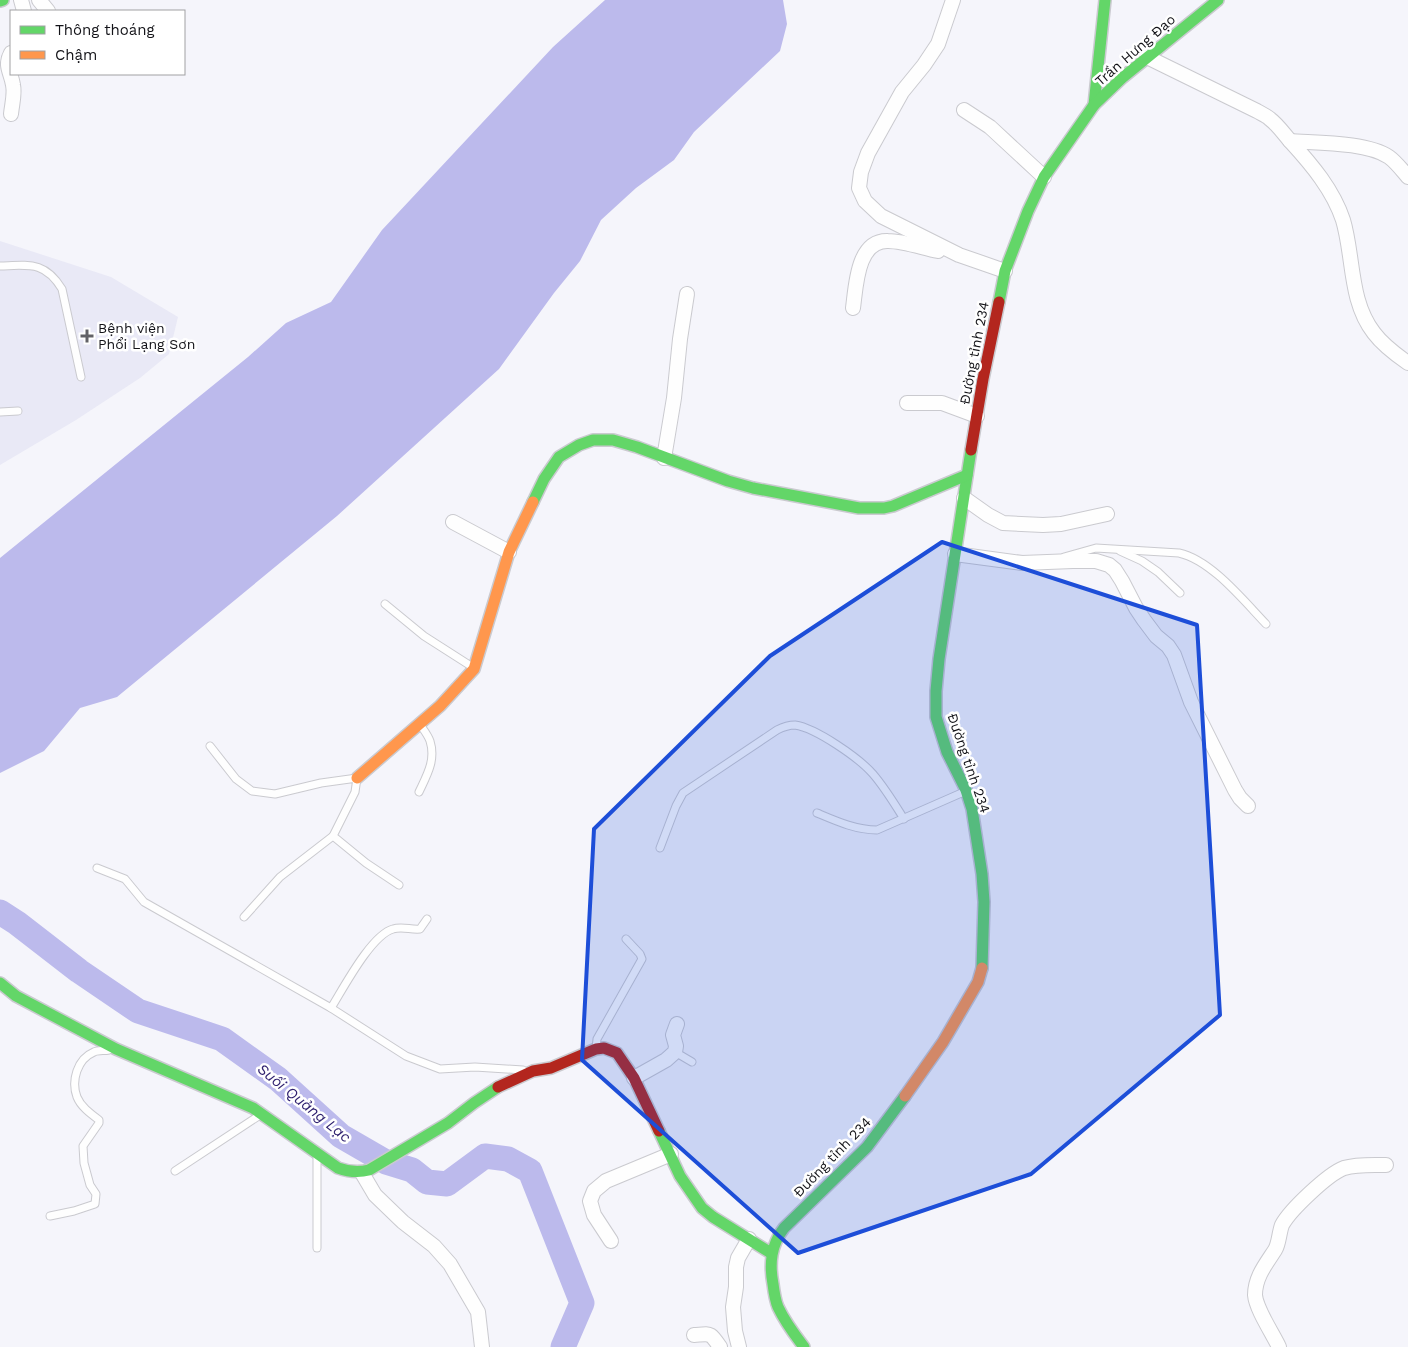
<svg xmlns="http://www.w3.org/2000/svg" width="1408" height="1347" font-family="'Work Sans',sans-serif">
<rect width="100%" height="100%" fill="#f5f5fb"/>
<!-- built -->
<polygon fill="#e9e9f6" points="0,241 111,277 178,317 169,354 140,378 76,420 0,465"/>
<!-- water -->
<polygon fill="#bcbaec" points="605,0 783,0 787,24 780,51 694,132 674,160 636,188 601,220 580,261 554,293 499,369 337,516 117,697 80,708 44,751 0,773 0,558 248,357 286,323 331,302 382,230 553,47"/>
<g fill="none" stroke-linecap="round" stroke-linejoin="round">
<!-- river -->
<polyline stroke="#bcbaec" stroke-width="25" points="0,912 17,923 79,971 138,1011 222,1039 278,1079 341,1136 386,1162 412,1170 427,1182 447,1184 485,1156 508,1159 530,1171 582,1303 563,1347"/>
<defs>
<g id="lane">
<path d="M0 266C29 265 45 261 62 289L81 377"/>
<polyline points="0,412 18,411"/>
<polyline points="1120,551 1142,561 1158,572 1180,593"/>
<path d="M1064 557 1096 548 1179 553C1211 560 1243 600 1266 624"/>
<polyline points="385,604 424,636 474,668"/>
<polyline points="210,746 236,779 252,791 275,794 321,783 357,778 355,792 333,836 366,863 399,885"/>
<path d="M419 792C427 775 436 760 430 741 428 735 423 729 419 723"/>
<path d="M817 813C836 821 856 830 877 830L966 791"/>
<path d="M660 848 676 806 683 793 777 730C783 727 788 725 795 725 816 728 859 758 873 774 885 788 894 803 904 819"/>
<polyline points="97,868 125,879 144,902 331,1008 406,1056 440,1069 475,1067 523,1070"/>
<polyline points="244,917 280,877 333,836"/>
<path d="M331 1008C343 989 371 935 393 929 402 926 411 930 420 929L427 919"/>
<polyline points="596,1049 597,1039 642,959 640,954 626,939"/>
<polyline points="675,1052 692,1062"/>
<polyline points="317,1156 317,1248"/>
<polyline points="175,1171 260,1115"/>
<path d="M50 1216 74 1211 95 1204 96 1194 90 1185 84 1163 83 1146 99 1123V1120C91 1114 81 1107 77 1097 71 1081 77 1059 94 1052 98 1050 104 1051 109 1050"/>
</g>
<g id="street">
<polyline points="21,0 24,11"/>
<polyline points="39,0 48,11"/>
<polyline points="953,0 938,44 924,65 902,92 868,153 861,172 859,188 865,201 881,216 959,255 1005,271"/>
<path d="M1147 57 1257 111C1262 114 1267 116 1270 119 1278 125 1284 134 1291 142 1312 165 1333 190 1343 220 1354 257 1349 301 1374 333 1383 345 1395 354 1408 363"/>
<polyline points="964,110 990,127 1044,177"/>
<path d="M11 114C12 104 15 94 13 85 11 72 4 66 11 53"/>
<path d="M1290 141C1317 143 1367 142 1389 157 1396 162 1402 170 1408 177"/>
<path d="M853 308C856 286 857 240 888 241 903 241 923 248 938 251"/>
<polyline points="907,403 942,403 977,416"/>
<polyline points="664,458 674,398 680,339 687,294"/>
<polyline points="964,498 988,515 1003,523 1043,525 1061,524 1107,514"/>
<polyline points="453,522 509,552"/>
<polyline points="955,554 1022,563 1073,561 1096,561 1109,565 1115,570 1122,581 1136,608 1144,620 1156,636 1168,646 1174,655 1191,702 1235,790 1240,798 1248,806"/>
<polyline points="634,1078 666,1060 675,1052 676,1046 673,1035 677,1024"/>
<polyline points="362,1173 375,1195 403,1222 434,1246 450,1264 478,1312 482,1347"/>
<polyline points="611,1241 594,1215 590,1201 594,1191 606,1181 671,1154"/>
<path d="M694 1335C711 1334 710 1332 720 1347"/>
<polyline points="739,1347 735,1331 733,1307 736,1287 736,1267 738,1258 749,1239"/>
<path d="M1279 1347C1273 1334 1256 1309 1255 1295 1255 1277 1266 1264 1275 1250 1279 1244 1279 1233 1282 1225 1290 1210 1328 1174 1344 1168 1357 1164 1372 1165 1386 1165"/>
</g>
<g id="fast">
<polyline points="0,1 3,0"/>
<polyline points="1094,105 1105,0"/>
<polyline points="999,302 1005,271 1028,211 1044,177 1094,105 1122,78 1218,0"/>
<polyline points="971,450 939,659 936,691 936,717 947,752 966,790 972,809 982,874 984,902 982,968"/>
<polyline points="533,502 544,479 559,457 579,445 593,440 613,440 637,447 728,481 753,488 859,508 884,508 893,506 967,475"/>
<path d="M0 983 16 996 116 1049 253 1108 338 1168C349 1172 358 1173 369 1170L448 1123 474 1103 498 1087"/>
<polyline points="659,1131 680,1176 702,1208 713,1217 771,1253"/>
<path d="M804 1347C794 1334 785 1322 778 1307 775 1300 774 1292 773 1284 769 1263 771 1245 784 1228L867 1147 905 1096"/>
</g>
<g id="slow">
<polyline points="357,778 440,706 474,669 509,552 533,502"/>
<polyline points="905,1096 943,1042 978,982 982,968"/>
</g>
<g id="jam">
<polyline points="971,450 983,379 999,302"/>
<polyline points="498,1087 533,1071 551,1068 596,1049 604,1048 617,1053 634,1078 659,1131"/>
</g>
</defs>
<!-- lane casing -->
<use href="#lane" stroke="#cacacf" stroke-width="9"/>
<!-- street casing -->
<use href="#street" stroke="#cacacf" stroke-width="16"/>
<!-- fast casing -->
<use href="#fast" stroke="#cacacf" stroke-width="14"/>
<!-- slow casing -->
<use href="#slow" stroke="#cacacf" stroke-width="14"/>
<!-- jam casing -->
<use href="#jam" stroke="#cacacf" stroke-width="14"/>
<!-- lane -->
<use href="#lane" stroke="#fefefe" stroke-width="7"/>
<!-- street -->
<use href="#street" stroke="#fefefe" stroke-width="14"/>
<!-- fast -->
<use href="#fast" stroke="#63d668" stroke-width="11"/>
<!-- slow -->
<use href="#slow" stroke="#ff974d" stroke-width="11"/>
<!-- jam -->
<use href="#jam" stroke="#b3261e" stroke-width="11"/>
</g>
<!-- marked area -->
<path fill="#1d4ed8" fill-opacity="0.2" stroke="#1d4ed8" stroke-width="4" stroke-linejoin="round" d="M942 542 1197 625 1220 1015 1031 1174 798 1253 582 1060 594 829 770 656Z"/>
<!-- markers -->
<path fill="#626267" stroke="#fff" stroke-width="2" d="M84.5 328.5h5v5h5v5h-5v5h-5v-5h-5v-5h5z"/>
<g text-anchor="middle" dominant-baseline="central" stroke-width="5" stroke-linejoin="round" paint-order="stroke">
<!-- street labels -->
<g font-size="14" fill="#131318" stroke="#fff">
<text transform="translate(1135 50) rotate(-41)">Trần Hưng Đạo</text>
<text transform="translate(974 353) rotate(-79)">Đường tỉnh 234</text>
<text transform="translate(969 763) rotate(71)">Đường tỉnh 234</text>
<text transform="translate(832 1157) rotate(-46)">Đường tỉnh 234</text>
</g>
<!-- poi labels -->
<g font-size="14" fill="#131318" stroke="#fff" text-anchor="start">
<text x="98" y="328">Bệnh viện<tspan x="98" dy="16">Phổi Lạng Sơn</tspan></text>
</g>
<!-- water labels -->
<g font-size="15" font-style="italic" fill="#2f216f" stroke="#fff">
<text transform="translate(304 1103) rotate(39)">Suối Quảng Lạc</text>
</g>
</g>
<!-- legend -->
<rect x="10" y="10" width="175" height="65" fill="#ffffff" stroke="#a1a1a3"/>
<rect x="20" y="26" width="25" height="8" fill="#63d668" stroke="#a1a1a3"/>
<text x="55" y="35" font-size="15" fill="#131318">Thông thoáng</text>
<rect x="20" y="51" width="25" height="8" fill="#ff974d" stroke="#a1a1a3"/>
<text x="55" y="60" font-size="15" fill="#131318">Chậm</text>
</svg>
